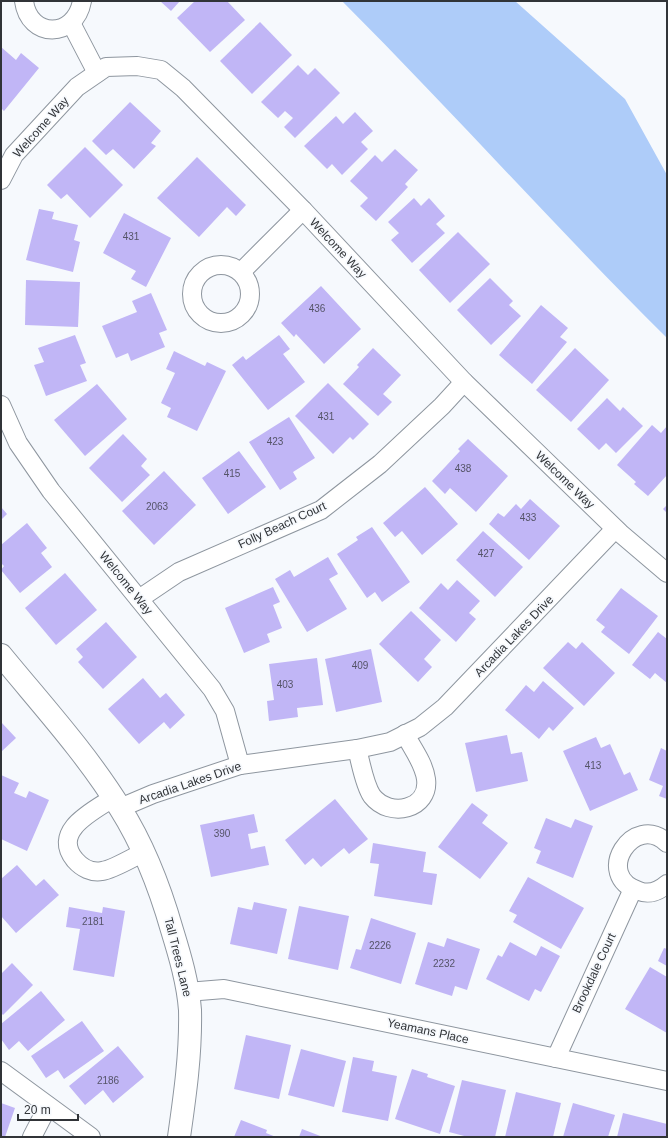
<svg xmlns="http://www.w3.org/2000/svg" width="668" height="1138" font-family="Arial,sans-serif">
<rect width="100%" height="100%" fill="#f6f9fd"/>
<!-- water -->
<path fill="#aeccf9" d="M342 1H515L625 99 667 175V338C556 228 452 111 342 1Z"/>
<!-- building -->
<g fill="#c1b6f6">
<polygon points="160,1 180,1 171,11"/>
<polygon points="195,1 227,1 245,20 210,52 177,18"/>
<polygon points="260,22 292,55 252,94 220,61"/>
<polygon points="1,47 16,60 21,53 39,68 4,111 1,108"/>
<polygon points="298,65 308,75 315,68 340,93 295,138 284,127 293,118 285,111 278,118 261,102"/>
<polygon points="130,102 161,131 151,143 156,146 134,169 113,149 106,155 92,141"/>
<polygon points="355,112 373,131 361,142 368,149 342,175 332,164 327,169 304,146 336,116 343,124"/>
<polygon points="85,147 123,185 90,218 67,194 61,199 47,185"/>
<polygon points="395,149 418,170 405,184 408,187 376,221 360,206 368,198 350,181 375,155 382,162"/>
<polygon points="197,157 246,205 236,216 227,207 199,237 157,198"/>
<polygon points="414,198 421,206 429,198 445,216 436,224 445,233 412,263 391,240 399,233 388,222"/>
<polygon points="39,209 54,212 52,219 78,225 74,240 80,242 73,272 26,260"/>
<polygon points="124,213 171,238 146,287 131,279 136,271 103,253"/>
<polygon points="458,232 490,264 450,303 419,270"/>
<polygon points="490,278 513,301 509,305 521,316 491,345 457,310"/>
<polygon points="26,280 80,282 78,327 25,325"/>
<polygon points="321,286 361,329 324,364 296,334 294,337 281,323"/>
<polygon points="151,293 167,330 159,333 165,347 131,361 128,353 116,358 102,326 137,312 132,301"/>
<polygon points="541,305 568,328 560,337 567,342 532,384 499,355"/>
<polygon points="75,335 86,363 80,365 87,381 46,396 34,365 44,362 38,348"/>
<polygon points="279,335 290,349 283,354 305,382 268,410 232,365 243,356 246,360"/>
<polygon points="373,348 401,375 383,394 392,402 378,416 343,384 359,367 357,365"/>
<polygon points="575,348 609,380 571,422 536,390"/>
<polygon points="174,351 205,366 207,362 226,371 197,431 167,417 171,408 161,403 175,373 166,369"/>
<polygon points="328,383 369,424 353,440 350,437 333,454 295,416"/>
<polygon points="97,384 127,419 85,456 54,420"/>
<polygon points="607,398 620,411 623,407 643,426 616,453 606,443 599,450 577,429"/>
<polygon points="289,417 315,458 293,472 297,479 280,490 249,442"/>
<polygon points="652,425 661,433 667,426 667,475 648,496 634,484 636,482 617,465"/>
<polygon points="123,434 147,459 141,466 150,475 122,502 89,468"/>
<polygon points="468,439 508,476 476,512 450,488 445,494 432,481 460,451 458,449"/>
<polygon points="239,451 266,487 228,514 202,478"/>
<polygon points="164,471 196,505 154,545 122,511"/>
<polygon points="425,487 458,524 422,555 402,531 395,537 383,523"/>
<polygon points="530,499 560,526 529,560 489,524 498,513 504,517 516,504 521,509"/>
<polygon points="667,505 667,513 663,509"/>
<polygon points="1,507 7,514 1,520"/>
<polygon points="27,523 47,548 41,553 52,567 20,593 1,570 4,566 1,563 1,545"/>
<polygon points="372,527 410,582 382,602 375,592 367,598 337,554 358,540 356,537"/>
<polygon points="483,531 523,567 495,597 456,560"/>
<polygon points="328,557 338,574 329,579 347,609 307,632 275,579 290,570 294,577"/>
<polygon points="65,573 97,610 56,645 25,608"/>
<polygon points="457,580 480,601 469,613 476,619 456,642 419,608 441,583 448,590"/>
<polygon points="273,587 280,602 273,605 282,628 267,634 270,642 244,653 225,608"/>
<polygon points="621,588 658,616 629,654 601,632 605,627 596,620"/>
<polygon points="411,611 441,640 424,659 432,667 418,682 379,644"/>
<polygon points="106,622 137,657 103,689 78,662 83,657 76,649"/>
<polygon points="658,632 667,639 667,683 655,673 650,679 632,665"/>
<polygon points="568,642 576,649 582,642 615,673 584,706 543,668"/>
<polygon points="371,649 382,702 336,712 325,659"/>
<polygon points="317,658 323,705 297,708 298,717 269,721 267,701 274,700 269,664"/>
<polygon points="143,678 160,698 166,693 185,715 170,729 164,722 139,744 108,709"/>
<polygon points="543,681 574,708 553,731 549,727 539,739 505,710 526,685 534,692"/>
<polygon points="1,722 16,738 1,752"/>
<polygon points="507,735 511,754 522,752 528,781 476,792 465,743"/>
<polygon points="596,737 601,748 610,744 624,775 630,772 638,790 590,811 563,751"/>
<polygon points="661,748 667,751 667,799 659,796 663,786 649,780"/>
<polygon points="1,775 19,783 14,793 26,798 29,791 49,800 27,851 1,839"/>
<polygon points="335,799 368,839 349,854 344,848 321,867 313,858 305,865 285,840"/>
<polygon points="472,803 488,815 482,823 508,843 480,879 438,847"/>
<polygon points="254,814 258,832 248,834 251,849 265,846 269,865 211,877 200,825"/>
<polygon points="546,818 571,828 575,819 593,826 573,878 536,863 541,851 534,848"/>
<polygon points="373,843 426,852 423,872 437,874 432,905 374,896 379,864 370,863"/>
<polygon points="17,865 36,886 44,879 59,895 16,933 1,916 1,879"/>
<polygon points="528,877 584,908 561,949 513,922 517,915 509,911"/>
<polygon points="254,902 287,909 277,954 230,944 238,907 252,910"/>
<polygon points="299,906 349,916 338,970 288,959"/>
<polygon points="69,907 102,913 103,907 125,911 114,977 73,970 80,929 66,927"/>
<polygon points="371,918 416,933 401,984 350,968 356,949 361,950"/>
<polygon points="447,938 480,949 467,990 455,986 452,996 415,984 428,942 444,947"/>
<polygon points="510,942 536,956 541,946 560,956 541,992 535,989 529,1001 486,979 498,955 502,957"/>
<polygon points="664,948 667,949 667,966 658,961"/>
<polygon points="12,963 33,985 3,1015 1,1013 1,974"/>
<polygon points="650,967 667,977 667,1033 625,1009"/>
<polygon points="41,991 65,1020 28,1051 19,1041 9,1050 1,1039 1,1024"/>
<polygon points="82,1021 104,1051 64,1079 58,1070 46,1078 31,1056"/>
<polygon points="246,1035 291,1045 279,1099 234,1089"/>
<polygon points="118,1046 144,1077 113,1103 103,1090 85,1105 69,1086"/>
<polygon points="301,1049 346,1061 334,1107 288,1095"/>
<polygon points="353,1057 374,1061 372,1071 397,1076 388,1121 342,1112"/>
<polygon points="412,1069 428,1074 427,1077 455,1086 440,1134 395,1119"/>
<polygon points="462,1080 506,1090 495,1137 468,1137 449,1132"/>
<polygon points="516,1092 561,1103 553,1137 505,1137"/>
<polygon points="1,1103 15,1108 5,1137 1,1137"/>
<polygon points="573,1103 615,1115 608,1137 563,1137"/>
<polygon points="623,1113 667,1124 667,1137 617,1137"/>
<polygon points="241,1120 267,1130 266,1133 276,1137 234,1137"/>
<polygon points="302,1129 323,1137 299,1137"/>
</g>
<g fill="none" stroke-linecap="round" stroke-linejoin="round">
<defs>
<g id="minor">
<path d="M24 1C29 39 75 39 82 1"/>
<polyline points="71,23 97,73"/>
<polyline points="1,180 14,155 77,87 106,67 137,66 161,70 183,88 303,210 464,382 620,533 667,573"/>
<circle cx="221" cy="294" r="29"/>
<polyline points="241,272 303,210"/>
<polyline points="1,405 18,443 51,491 212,689 225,711 240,765"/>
<polyline points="139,599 179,572 321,510 380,464 442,406 464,382"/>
<path d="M357 749C361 763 364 784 372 796 390 819 430 809 426 779 424 763 412 748 405 734"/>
<path d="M113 798C93 811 51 831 75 860 82 868 92 873 102 871 112 870 134 857 144 852"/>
<polyline points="120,808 153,794 240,765 357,749 390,742 420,727 445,707 615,529"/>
<path d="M667 843C634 811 592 876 639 891 649 895 659 891 667 884"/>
<polyline points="187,992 224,989 667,1081"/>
<polyline points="556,1058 633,889"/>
<polyline points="1,1071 91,1137"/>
<polyline points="32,1137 48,1106"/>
</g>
<path id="tertiary" d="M1 655C42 705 86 753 120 808 144 846 160 888 172 930 180 956 188 983 190 1010 191 1053 185 1095 179 1137"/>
</defs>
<!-- minor casing -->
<use href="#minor" stroke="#8e969f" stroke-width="20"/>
<!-- tertiary casing -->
<use href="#tertiary" stroke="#8e969f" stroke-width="24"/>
<!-- minor -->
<use href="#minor" stroke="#fff" stroke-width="18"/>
<!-- tertiary -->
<use href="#tertiary" stroke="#fff" stroke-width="22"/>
</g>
<g text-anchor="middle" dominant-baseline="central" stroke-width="3.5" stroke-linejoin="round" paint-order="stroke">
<!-- number labels -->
<g font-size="10" fill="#555468">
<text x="131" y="236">431</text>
<text x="317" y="308">436</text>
<text x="326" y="416">431</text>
<text x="275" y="441">423</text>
<text x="463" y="468">438</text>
<text x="232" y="473">415</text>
<text x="157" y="506">2063</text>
<text x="528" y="517">433</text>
<text x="486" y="553">427</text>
<text x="360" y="665">409</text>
<text x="285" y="684">403</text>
<text x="593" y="765">413</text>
<text x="222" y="833">390</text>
<text x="93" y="921">2181</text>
<text x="380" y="945">2226</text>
<text x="444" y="963">2232</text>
<text x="108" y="1080">2186</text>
</g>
<!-- street labels -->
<g font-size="12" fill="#313438" stroke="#f6f9fd">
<text transform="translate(41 127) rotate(-48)">Welcome Way</text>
<text transform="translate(338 248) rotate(47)">Welcome Way</text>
<text transform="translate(565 480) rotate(44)">Welcome Way</text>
<text transform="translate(282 525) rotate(-25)">Folly Beach Court</text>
<text transform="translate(126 583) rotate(51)">Welcome Way</text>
<text transform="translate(514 636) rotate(-46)">Arcadia Lakes Drive</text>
<text transform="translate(190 783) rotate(-19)">Arcadia Lakes Drive</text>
<text transform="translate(178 957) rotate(76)">Tall Trees Lane</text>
<text transform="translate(594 973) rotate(-65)">Brookdale Court</text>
<text transform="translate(428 1031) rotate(12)">Yeamans Place</text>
</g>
</g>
<!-- border -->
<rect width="668" height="1138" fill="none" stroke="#313438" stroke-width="4"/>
<!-- scale -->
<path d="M18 1114v6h60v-6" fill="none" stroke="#313438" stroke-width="2"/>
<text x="24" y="1114" font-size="12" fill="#313438" stroke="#f6f9fd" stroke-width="3" paint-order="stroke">20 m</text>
</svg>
